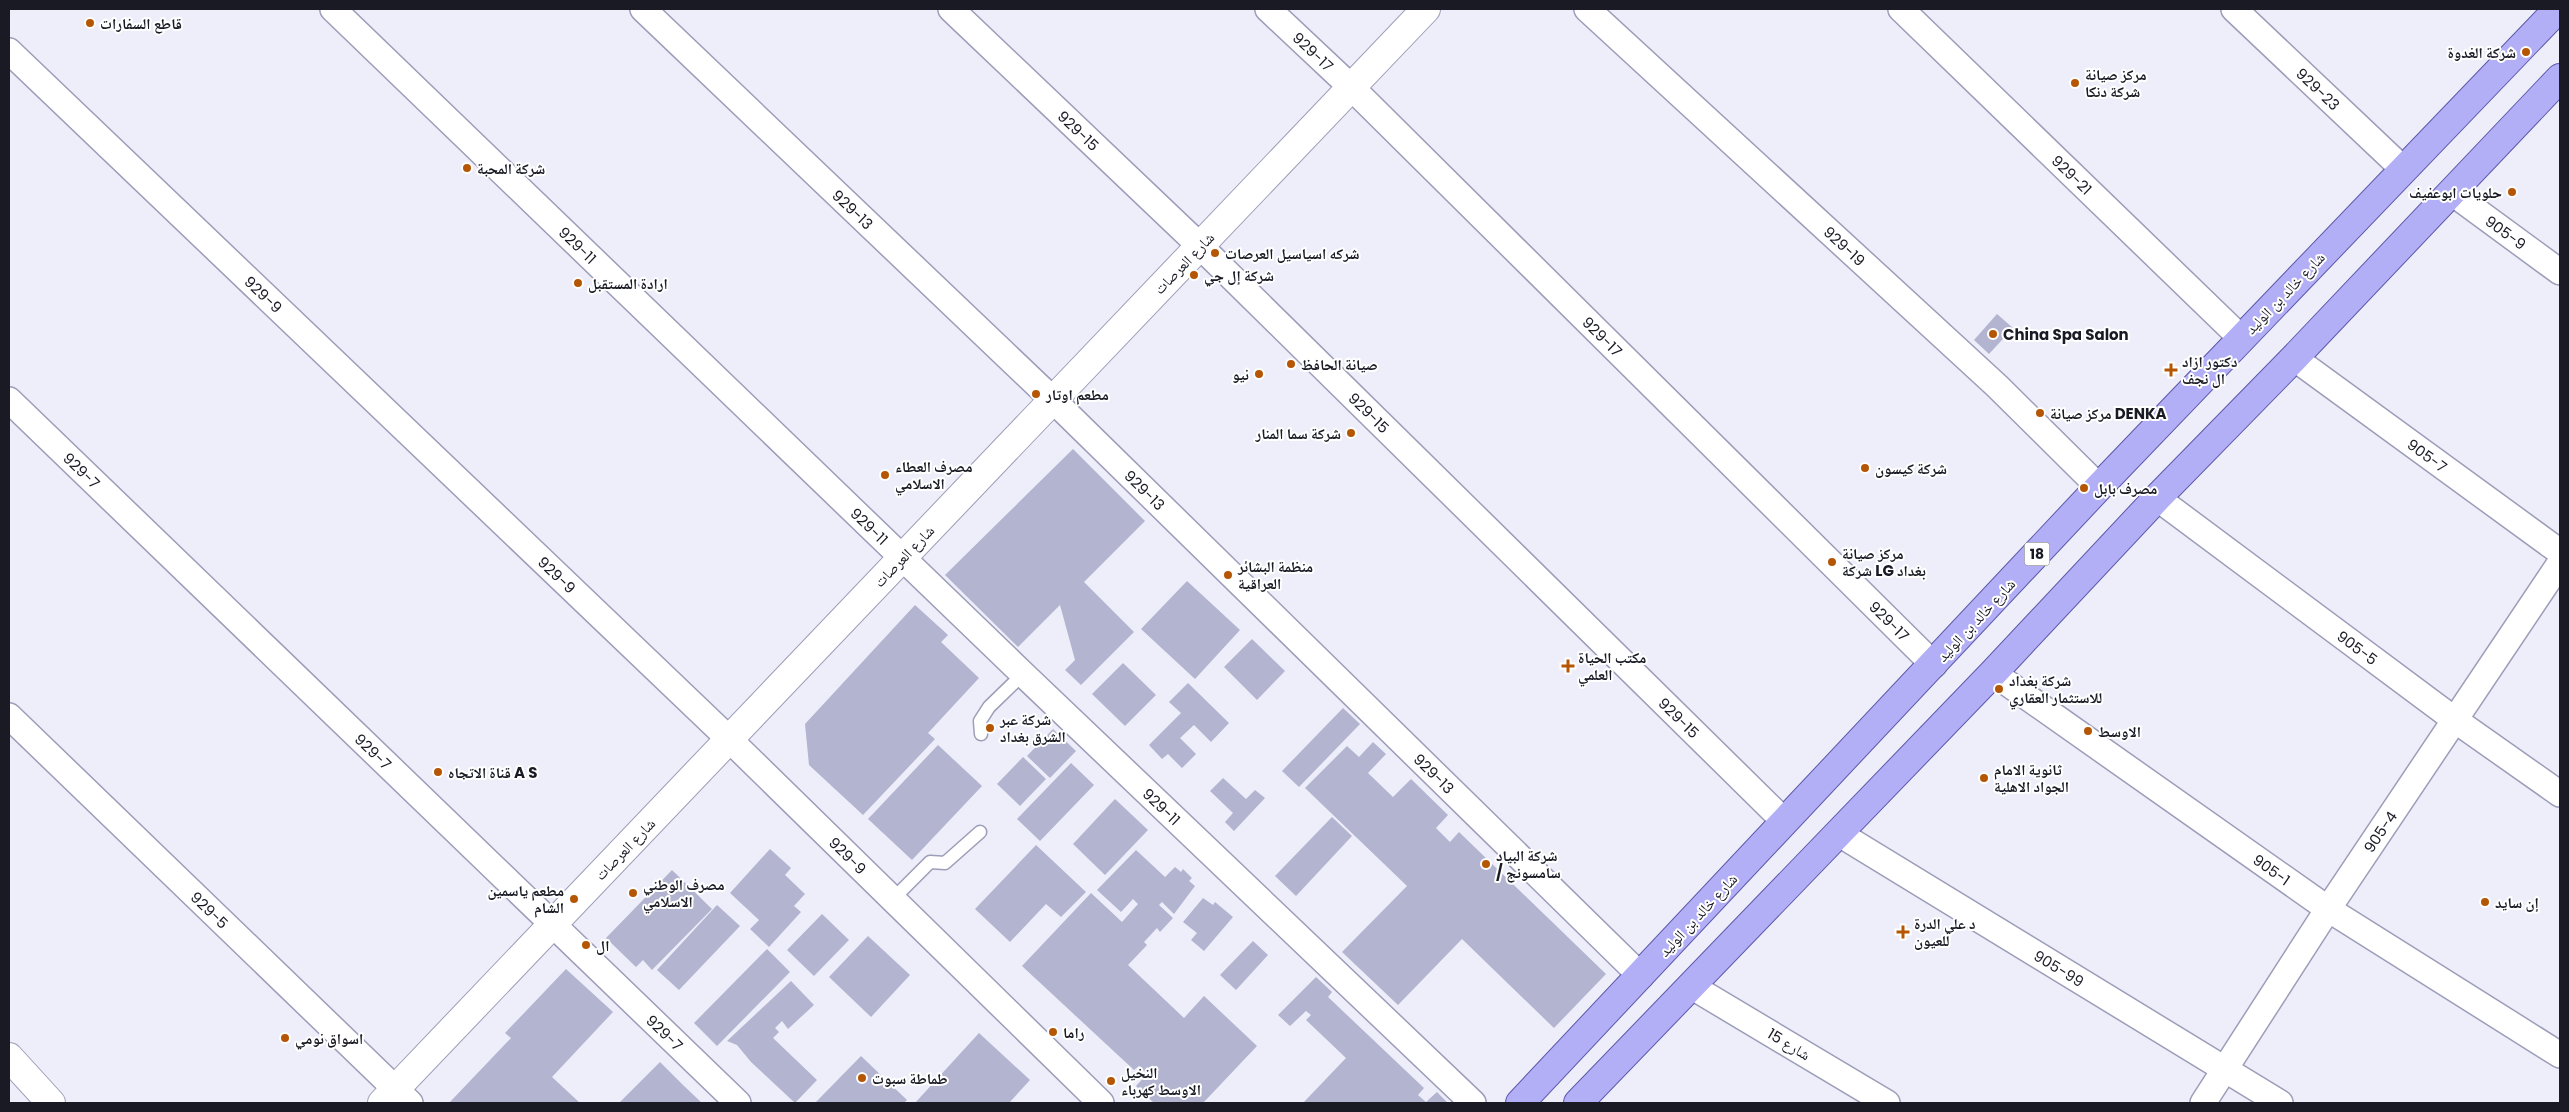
<svg xmlns="http://www.w3.org/2000/svg" width="2569" height="1112" font-family="Poppins,'Noto Naskh Arabic',sans-serif">
<rect width="100%" height="100%" fill="#eeeefa"/>
<!-- building -->
<g fill="#b2b4d0">
<polygon points="1997,314 2013,328 1989,354 1974,340"/>
<polygon points="1073,449 1145,521 1084,582 1134,632 1081,685 1065,670 1075,660 1060,605 1018,647 945,575"/>
<polygon points="1187,581 1240,630 1195,679 1141,629"/>
<polygon points="915,605 948,635 941,642 979,678 928,733 935,739 863,815 809,765 805,724"/>
<polygon points="1252,639 1285,671 1257,700 1224,667"/>
<polygon points="1123,663 1156,695 1125,726 1092,694"/>
<polygon points="1188,683 1229,723 1211,742 1194,725 1180,738 1196,754 1182,768 1168,754 1162,759 1149,745 1181,713 1169,702"/>
<polygon points="1343,708 1360,724 1299,787 1282,771"/>
<polygon points="1053,729 1076,751 1050,778 1027,756"/>
<polygon points="1373,742 1386,754 1368,773 1393,797 1411,779 1448,815 1436,828 1450,842 1459,832 1606,974 1554,1028 1462,939 1398,1005 1342,952 1407,886 1305,788 1347,746 1359,757"/>
<polygon points="938,745 982,786 912,860 868,819"/>
<polygon points="1023,757 1046,779 1020,806 997,784"/>
<polygon points="1071,763 1094,785 1040,841 1017,819"/>
<polygon points="1223,778 1246,799 1255,790 1265,798 1234,831 1225,822 1233,813 1210,791"/>
<polygon points="1115,799 1148,830 1105,875 1073,844"/>
<polygon points="1332,817 1352,836 1296,896 1275,876"/>
<polygon points="1036,845 1086,892 1061,917 1046,904 1010,942 975,909"/>
<polygon points="770,849 791,868 785,875 805,894 794,906 801,912 769,947 750,929 759,920 730,893"/>
<polygon points="1136,850 1165,877 1175,867 1181,872 1183,869 1192,878 1189,881 1195,886 1174,914 1162,902 1159,905 1173,918 1160,932 1157,928 1144,942 1147,945 1128,965 1184,1018 1204,996 1257,1046 1203,1103 1154,1103 1136,1086 1147,1074 1139,1066 1134,1070 1022,966 1091,893 1122,922 1138,904 1133,899 1121,912 1097,890"/>
<polygon points="672,870 712,909 652,970 643,960 636,967 606,938"/>
<polygon points="1203,898 1213,905 1215,902 1233,917 1204,951 1191,940 1197,933 1183,922"/>
<polygon points="717,905 740,926 679,990 657,970"/>
<polygon points="822,914 849,940 814,976 787,950"/>
<polygon points="868,936 910,975 871,1017 829,977"/>
<polygon points="1253,941 1268,955 1236,990 1220,975"/>
<polygon points="767,949 790,972 717,1046 694,1023"/>
<polygon points="566,969 613,1012 552,1077 580,1103 449,1103 511,1038 505,1033"/>
<polygon points="1316,977 1332,992 1328,997 1424,1088 1418,1095 1426,1102 1437,1092 1448,1103 1303,1103 1346,1058 1306,1020 1311,1015 1306,1011 1290,1026 1278,1015"/>
<polygon points="791,981 814,1005 788,1029 782,1021 775,1028 779,1032 773,1038 817,1080 795,1103 751,1062 737,1045 727,1041"/>
<polygon points="979,1033 1030,1080 1009,1103 915,1103"/>
<polygon points="861,1056 907,1100 904,1103 815,1103"/>
<polygon points="660,1062 684,1086 702,1103 619,1103"/>
</g>
<g fill="none" stroke-linecap="round" stroke-linejoin="round">
<defs>
<g id="service">
<polyline points="981,734 980,721 989,707 1023,674"/>
<polyline points="893,899 930,862 945,863 980,832"/>
</g>
<g id="minor">
<path id="s1" d="M333 9 1023 674 1473 1103"/>
<path id="s2" d="M643 9 1053 400 1641 976"/>
<path id="s3" d="M951 9 1200 246 1784 821"/>
<path id="s4" d="M1268 9 1351 87 1934 665"/>
<path id="s5" d="M1587 9 1997 386 2099 487"/>
<path id="s6" d="M1901 9 2242 339"/>
<path id="s7" d="M2234 9 2403 169"/>
<path id="s8" d="M9 51 729 739 1101 1103"/>
<path id="s9" d="M2451 192 2560 272"/>
<path id="s10" d="M2294 358 2560 552"/>
<path id="s11" d="M9 400 738 1103"/>
<path id="s12" d="M2157 498 2455 720 2560 794"/>
<path id="s13" d="M1993 673 2328 909 2560 1055"/>
<path id="s14" d="M9 716 410 1103"/>
<path id="s15" d="M1838 833 2280 1103"/>
<polyline points="1691,986 1887,1103"/>
<path id="s16" d="M2203 1103 2328 909 2560 563"/>
</g>
<g id="tertiary">
<polyline points="9,1057 51,1103"/>
<polyline points="382,1103 1426,9"/>
</g>
<g id="primary">
<polyline points="1520,1103 2099,487 2558,9"/>
<polyline points="1578,1103 1993,673 2157,498 2294,358 2560,78"/>
</g>
</defs>
<!-- service casing -->
<use href="#service" stroke="#9c9db8" stroke-width="15"/>
<!-- minor casing -->
<use href="#minor" stroke="#9c9db8" stroke-width="28"/>
<!-- tertiary casing -->
<use href="#tertiary" stroke="#9c9db8" stroke-width="30"/>
<!-- primary casing -->
<use href="#primary" stroke="#5d58a9" stroke-width="30"/>
<!-- service -->
<use href="#service" stroke="#fff" stroke-width="12"/>
<!-- minor -->
<use href="#minor" stroke="#fff" stroke-width="25"/>
<!-- tertiary -->
<use href="#tertiary" stroke="#fff" stroke-width="28"/>
<!-- primary -->
<use href="#primary" stroke="#b3aff6" stroke-width="28"/>
</g>
<!-- markers -->
<g fill="#b45603" stroke="#fff" stroke-width="2">
<circle cx="90" cy="23" r="5"/>
<circle cx="2526" cy="52" r="5"/>
<circle cx="2075" cy="83" r="5"/>
<circle cx="467" cy="168" r="5"/>
<circle cx="2512" cy="192" r="5"/>
<circle cx="1215" cy="253" r="5"/>
<circle cx="1194" cy="275" r="5"/>
<circle cx="578" cy="283" r="5"/>
<circle cx="1993" cy="334" r="5"/>
<circle cx="1291" cy="364" r="5"/>
<path d="M2168.5 362.5h5v5h5v5h-5v5h-5v-5h-5v-5h5z"/>
<circle cx="1259" cy="374" r="5"/>
<circle cx="1036" cy="394" r="5"/>
<circle cx="2040" cy="413" r="5"/>
<circle cx="1351" cy="433" r="5"/>
<circle cx="1865" cy="468" r="5"/>
<circle cx="885" cy="475" r="5"/>
<circle cx="2084" cy="488" r="5"/>
<circle cx="1832" cy="562" r="5"/>
<circle cx="1228" cy="575" r="5"/>
<path d="M1565.5 658.5h5v5h5v5h-5v5h-5v-5h-5v-5h5z"/>
<circle cx="1999" cy="689" r="5"/>
<circle cx="990" cy="728" r="5"/>
<circle cx="2088" cy="731" r="5"/>
<circle cx="438" cy="772" r="5"/>
<circle cx="1984" cy="778" r="5"/>
<circle cx="1486" cy="864" r="5"/>
<circle cx="633" cy="893" r="5"/>
<circle cx="574" cy="899" r="5"/>
<circle cx="2485" cy="902" r="5"/>
<path d="M1900.5 924.5h5v5h5v5h-5v5h-5v-5h-5v-5h5z"/>
<circle cx="586" cy="945" r="5"/>
<circle cx="1053" cy="1032" r="5"/>
<circle cx="285" cy="1038" r="5"/>
<circle cx="862" cy="1078" r="5"/>
<circle cx="1111" cy="1081" r="5"/>
</g>
<g text-anchor="middle" dominant-baseline="central" stroke-width="4" stroke-linejoin="round" paint-order="stroke">
<!-- shield labels -->
<rect fill="#fff" stroke="#5e5f66" stroke-width="1" x="2024.5" y="542.5" width="25" height="23" rx="4"/>
<g font-size="14" font-weight="bold" fill="#191a24">
<text x="2037" y="554">18</text>
</g>
<!-- poi labels -->
<g font-size="15" font-weight="bold" fill="#191a24" stroke="#fff" text-anchor="start">
<text x="100" y="23">قاطع السفارات</text>
<text x="2516" y="52" text-anchor="end">شركة الغدوة</text>
<text x="2085" y="74">مركز صيانة<tspan x="2085" dy="17">شركة دنكا</tspan></text>
<text x="477" y="168">شركة المحبة</text>
<text x="2502" y="192" text-anchor="end">حلويات ابوعفيف</text>
<text x="1225" y="253">شركه اسياسيل العرصات</text>
<text x="1204" y="275">شركة إل جي</text>
<text x="588" y="283">ارادة المستقبل</text>
<text x="2003" y="334">China Spa Salon</text>
<text x="2182" y="361">دكتور ازاد<tspan x="2182" dy="17">ال نجف</tspan></text>
<text x="1301" y="364">صيانة الحافظ</text>
<text x="1249" y="374" text-anchor="end">نيو</text>
<text x="1046" y="394">مطعم اوتار</text>
<text x="2050" y="413">مركز صيانة DENKA</text>
<text x="1341" y="433" text-anchor="end">شركة سما المنار</text>
<text x="895" y="466">مصرف العطاء<tspan x="895" dy="17">الاسلامي</tspan></text>
<text x="1875" y="468">شركة كيسون</text>
<text x="2094" y="488">مصرف بابل</text>
<text x="1842" y="553">مركز صيانة<tspan x="1842" dy="17">شركة LG بغداد</tspan></text>
<text x="1238" y="566">منظمة البشائر<tspan x="1238" dy="17">العراقية</tspan></text>
<text x="1578" y="657">مكتب الحياة<tspan x="1578" dy="17">العلمي</tspan></text>
<text x="2009" y="680">شركة بغداد<tspan x="2009" dy="17">للاستثمار العقاري</tspan></text>
<text x="1000" y="719">شركة عبر<tspan x="1000" dy="17">الشرق بغداد</tspan></text>
<text x="2098" y="731">الاوسط</text>
<text x="1994" y="769">ثانوية الامام<tspan x="1994" dy="17">الجواد الاهلية</tspan></text>
<text x="448" y="772">قناة الاتجاه A S</text>
<text x="1496" y="855">شركة البياد<tspan x="1496" dy="17">/ سامسونج</tspan></text>
<text x="643" y="884">مصرف الوطني<tspan x="643" dy="17">الاسلامي</tspan></text>
<text x="564" y="890" text-anchor="end">مطعم ياسمين<tspan x="564" dy="17">الشام</tspan></text>
<text x="2495" y="902">إن سايد</text>
<text x="1914" y="923">د علي الدرة<tspan x="1914" dy="17">للعيون</tspan></text>
<text x="596" y="945">ال</text>
<text x="1063" y="1032">راما</text>
<text x="295" y="1038">اسواق نومي</text>
<text x="1121" y="1072">النخيل<tspan x="1121" dy="17">الاوسط كهرباء</tspan></text>
<text x="872" y="1078">طماطة سبوت</text>
</g>
<!-- street labels -->
<g font-size="15" fill="#191a24" stroke="#fff">
<text stroke="none"><textPath href="#s4" startOffset="62">929-17</textPath></text>
<text stroke="none"><textPath href="#s7" startOffset="116">929-23</textPath></text>
<text stroke="none"><textPath href="#s3" startOffset="176">929-15</textPath></text>
<text stroke="none"><textPath href="#s6" startOffset="238">929-21</textPath></text>
<text stroke="none"><textPath href="#s2" startOffset="290">929-13</textPath></text>
<text stroke="none"><textPath href="#s9" startOffset="68">905-9</textPath></text>
<text stroke="none"><textPath href="#s1" startOffset="340">929-11</textPath></text>
<text stroke="none"><textPath href="#s5" startOffset="350">929-19</textPath></text>
<text transform="translate(1184 263) rotate(-46)">شارع العرصات</text>
<text transform="translate(2285 293) rotate(-46)">شارع خالد بن الوليد</text>
<text stroke="none"><textPath href="#s8" startOffset="352">929-9</textPath></text>
<text stroke="none"><textPath href="#s4" startOffset="468">929-17</textPath></text>
<text stroke="none"><textPath href="#s3" startOffset="581">929-15</textPath></text>
<text stroke="none"><textPath href="#s10" startOffset="165">905-7</textPath></text>
<text stroke="none"><textPath href="#s11" startOffset="101">929-7</textPath></text>
<text stroke="none"><textPath href="#s2" startOffset="695">929-13</textPath></text>
<text stroke="none"><textPath href="#s1" startOffset="745">929-11</textPath></text>
<text transform="translate(904 556) rotate(-46)">شارع العرصات</text>
<text stroke="none"><textPath href="#s8" startOffset="758">929-9</textPath></text>
<text transform="translate(1976 620) rotate(-47)">شارع خالد بن الوليد</text>
<text stroke="none"><textPath href="#s4" startOffset="872">929-17</textPath></text>
<text stroke="none"><textPath href="#s12" startOffset="250">905-5</textPath></text>
<text stroke="none"><textPath href="#s3" startOffset="1016">929-15</textPath></text>
<text stroke="none"><textPath href="#s11" startOffset="506">929-7</textPath></text>
<text stroke="none"><textPath href="#s2" startOffset="1100">929-13</textPath></text>
<text stroke="none"><textPath href="#s1" startOffset="1150">929-11</textPath></text>
<text stroke="none"><textPath href="#s16" startOffset="324">905-4</textPath></text>
<text transform="translate(625 849) rotate(-46)">شارع العرصات</text>
<text stroke="none"><textPath href="#s8" startOffset="1162">929-9</textPath></text>
<text stroke="none"><textPath href="#s13" startOffset="341">905-1</textPath></text>
<text stroke="none"><textPath href="#s14" startOffset="279">929-5</textPath></text>
<text transform="translate(1698 915) rotate(-47)">شارع خالد بن الوليد</text>
<text stroke="none"><textPath href="#s15" startOffset="259">905-99</textPath></text>
<text stroke="none"><textPath href="#s11" startOffset="911">929-7</textPath></text>
<text transform="translate(1789 1044) rotate(31)">شارع 15</text>
</g>
</g>
<!-- border -->
<rect width="2569" height="1112" fill="none" stroke="#191a24" stroke-width="20"/>
</svg>
